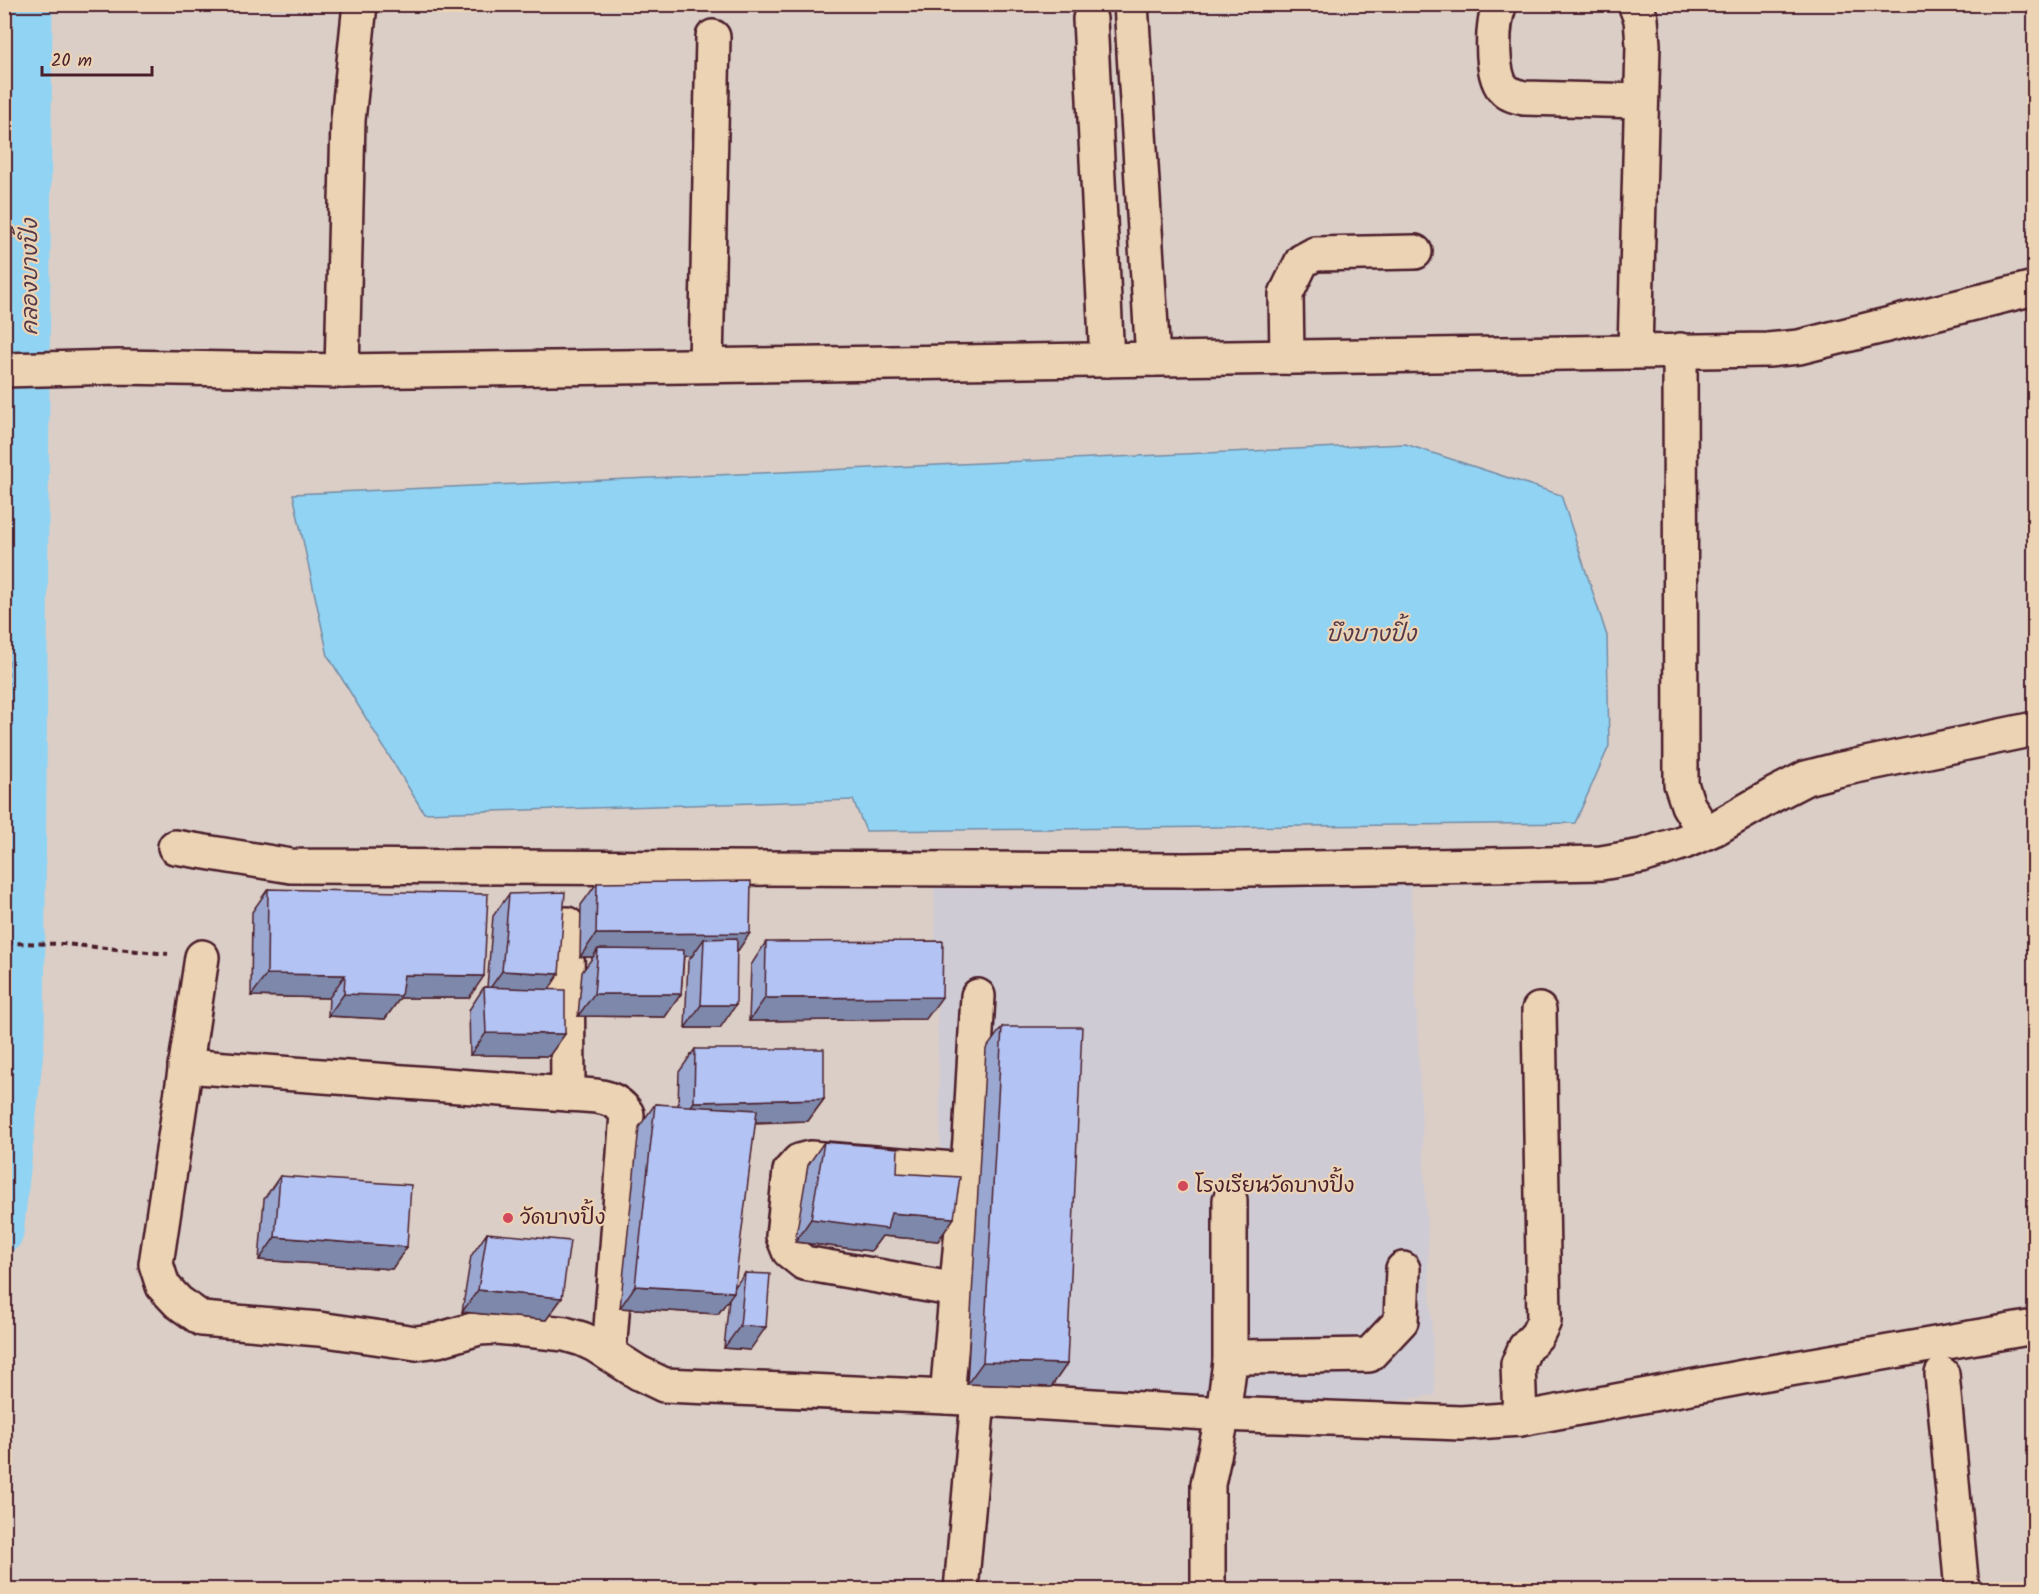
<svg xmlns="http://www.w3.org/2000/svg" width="2039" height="1594" font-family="Kalam,'Playpen Sans Thai',sans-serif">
<rect width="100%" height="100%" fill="#dbcec7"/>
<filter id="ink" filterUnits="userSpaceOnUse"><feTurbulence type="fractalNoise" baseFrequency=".0167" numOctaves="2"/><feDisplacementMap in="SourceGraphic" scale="12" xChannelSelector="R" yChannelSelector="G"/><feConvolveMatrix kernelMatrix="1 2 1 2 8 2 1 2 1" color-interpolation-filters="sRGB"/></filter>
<g filter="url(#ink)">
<!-- built -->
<polygon fill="#cfcbd4" points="1409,857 1435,1395 1292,1416 947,1397 934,886"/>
<!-- water -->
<polygon fill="#91d3f3" stroke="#758ba3" stroke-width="1.5" points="1405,444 1561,495 1607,636 1609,746 1575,823 866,831 853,800 424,813 328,656 293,494"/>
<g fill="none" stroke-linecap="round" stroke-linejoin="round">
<!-- canal -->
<polyline stroke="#91d3f3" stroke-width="39" points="4,1233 25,1041 33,4"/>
<defs>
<g id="minor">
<polyline points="1131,4 1153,359"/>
<path d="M1500 4C1492 22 1490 73 1503 88 1509 95 1516 96 1524 98L1641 101"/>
<polyline points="1635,4 1641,19 1643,45 1635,351"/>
<polyline points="1090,19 1107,360"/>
<polyline points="1680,350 1681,784 1688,805 1704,832"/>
<polyline points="1287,357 1286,294 1302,261 1315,254 1415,252"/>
<polyline points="706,365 713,37"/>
<polyline points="4,370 118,367 342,371 1768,350 1799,347 2034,288"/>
<polyline points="342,371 348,120 360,4"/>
<polyline points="175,847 291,866 1186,870 1601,863 1642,856 1684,842 1716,828 1775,794 1806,778 1837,770 2034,729"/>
<polyline points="567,924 568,1094"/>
<polyline points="202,957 156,1264 163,1286 178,1302 202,1319 319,1329 416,1343 438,1340 479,1328 497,1327 565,1334 582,1339 595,1345 639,1373 664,1385 947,1397 1223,1414 1461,1423 1520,1419 1749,1376 2034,1327"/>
<path d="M185 1066 568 1094C591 1096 614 1093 627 1114L609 1354"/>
<polyline points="957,1290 804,1263 789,1251 783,1236 790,1171 799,1161 810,1158 967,1170"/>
<polyline points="1230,1362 1230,1200"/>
<polyline points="1942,1374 1962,1590"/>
<polyline points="947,1397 970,1140 978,996"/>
<polyline points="1520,1419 1518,1364 1525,1348 1537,1335 1544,1321 1539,1010"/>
<polyline points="961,1590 978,1400"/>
<polyline points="1208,1590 1208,1484 1223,1414 1230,1362 1239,1357 1369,1355 1401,1321 1403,1269"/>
</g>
</defs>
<!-- minor casing -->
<use href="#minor" stroke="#4a1f2b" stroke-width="38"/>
<!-- path -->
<g stroke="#4a1f2b" stroke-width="4" stroke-dasharray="6 4.5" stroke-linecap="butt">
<polyline points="4,587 7,607 7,943 4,978"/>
<polyline points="7,943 64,944 168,954"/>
</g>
<!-- minor -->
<use href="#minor" stroke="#ecd3b4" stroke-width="33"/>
</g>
<!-- wall -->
<g fill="#9aa8d1" stroke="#4a1f2b" stroke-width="1.5">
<polygon points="597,883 737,951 720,1028 685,1028 688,961 692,956 684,956 681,994 665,1017 578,1016 582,972 593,957 580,957 581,905"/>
<polygon points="268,889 469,998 400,998 385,1019 328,1016 329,998 251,996 252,912"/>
<polygon points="509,894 549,989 565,1034 549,1056 470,1055 469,1010 484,987 487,987 493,916"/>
<polygon points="766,942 926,1019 749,1021 751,965"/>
<polygon points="1002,1027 1067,1364 1051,1387 967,1384 986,1049"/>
<polygon points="695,1049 824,1099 808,1121 755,1123 734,1288 745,1273 750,1350 724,1348 729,1299 718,1314 620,1308 639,1127 655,1104 678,1106 679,1072"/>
<polygon points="824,1142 897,1173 954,1218 938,1241 882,1236 871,1251 795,1242 808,1165"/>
<polygon points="280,1176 407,1247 392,1269 259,1260 264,1199"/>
<polygon points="487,1233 562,1298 546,1320 462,1312 471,1256"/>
</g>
<!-- shaded-wall -->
<g fill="#7d88aa" stroke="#4a1f2b" stroke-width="1.5">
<polygon points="750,933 735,955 704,939 692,956 597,957 598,949 593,957 580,957 596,934"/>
<polygon points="502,971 559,974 544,997 486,994"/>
<polygon points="267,974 345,975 329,998 251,996"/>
<polygon points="404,975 484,976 469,998 400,998 385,1019 328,1016 344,994"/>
<polygon points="594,994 681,994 665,1017 578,1016"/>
<polygon points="942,997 926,1019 749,1021 765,998"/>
<polygon points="701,1005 736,1005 720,1028 685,1028"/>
<polygon points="486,1033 565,1034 549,1056 470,1055"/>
<polygon points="824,1099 808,1121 678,1124 694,1102"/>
<polygon points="891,1213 954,1218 938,1241 882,1236 871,1251 795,1242 811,1219"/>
<polygon points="275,1237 407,1247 392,1269 259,1260"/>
<polygon points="635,1286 734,1292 718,1314 620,1308"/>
<polygon points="478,1290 562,1298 546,1320 462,1312"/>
<polygon points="740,1326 766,1327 750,1350 724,1348"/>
<polygon points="983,1362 1067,1364 1051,1387 967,1384"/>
</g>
<!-- building -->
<g fill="#b3c3f3" stroke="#4a1f2b" stroke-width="1.5">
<polygon points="751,881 750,933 596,934 597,883"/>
<polygon points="268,889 488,894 484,976 404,975 401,996 344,994 345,975 267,974"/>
<polygon points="565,892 559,974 502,971 509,894"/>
<polygon points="737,938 736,1005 701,1005 704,939"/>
<polygon points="943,941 942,997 765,998 766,942"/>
<polygon points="598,949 684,950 681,994 594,994"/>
<polygon points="484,987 565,990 565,1034 486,1033"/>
<polygon points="1002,1027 1082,1027 1067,1364 983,1362"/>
<polygon points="695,1049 824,1049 824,1099 694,1102"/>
<polygon points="655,1104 757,1110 734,1292 635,1286"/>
<polygon points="824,1142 898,1148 897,1173 960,1177 954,1218 891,1213 887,1229 811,1219"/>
<polygon points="280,1176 411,1185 407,1247 275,1237"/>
<polygon points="487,1233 570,1241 562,1298 478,1290"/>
<polygon points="745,1273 770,1274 766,1327 740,1326"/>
</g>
</g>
<!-- markers -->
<g fill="#d1495b" stroke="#ecd3b4" stroke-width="2">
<circle cx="1183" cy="1186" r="6"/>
<circle cx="508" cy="1218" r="6"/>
</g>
<g text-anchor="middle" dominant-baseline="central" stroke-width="4.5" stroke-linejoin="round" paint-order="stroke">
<!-- poi labels -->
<g font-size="21" fill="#4a1f2b" stroke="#ecd3b4" text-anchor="start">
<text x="1195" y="1186">โรงเรียนวัดบางปิ้ง</text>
<text x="520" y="1218">วัดบางปิ้ง</text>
</g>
<!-- water labels -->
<g font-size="22" font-style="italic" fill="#553a49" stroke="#ecd3b4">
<text transform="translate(31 277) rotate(-90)">คลองบางปิ้ง</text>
<text x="1371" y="635">บึงบางปิ้ง</text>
</g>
</g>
<!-- margin -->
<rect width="2039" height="1594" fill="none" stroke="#ecd3b4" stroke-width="24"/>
<rect x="12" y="12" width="2015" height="1570" fill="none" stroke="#4a1f2b" stroke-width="2" filter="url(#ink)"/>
<!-- scale -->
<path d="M42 66v9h110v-9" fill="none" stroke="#4a1f2b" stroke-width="3"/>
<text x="51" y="66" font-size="18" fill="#4a1f2b" stroke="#ecd3b4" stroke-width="4.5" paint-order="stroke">20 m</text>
</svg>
